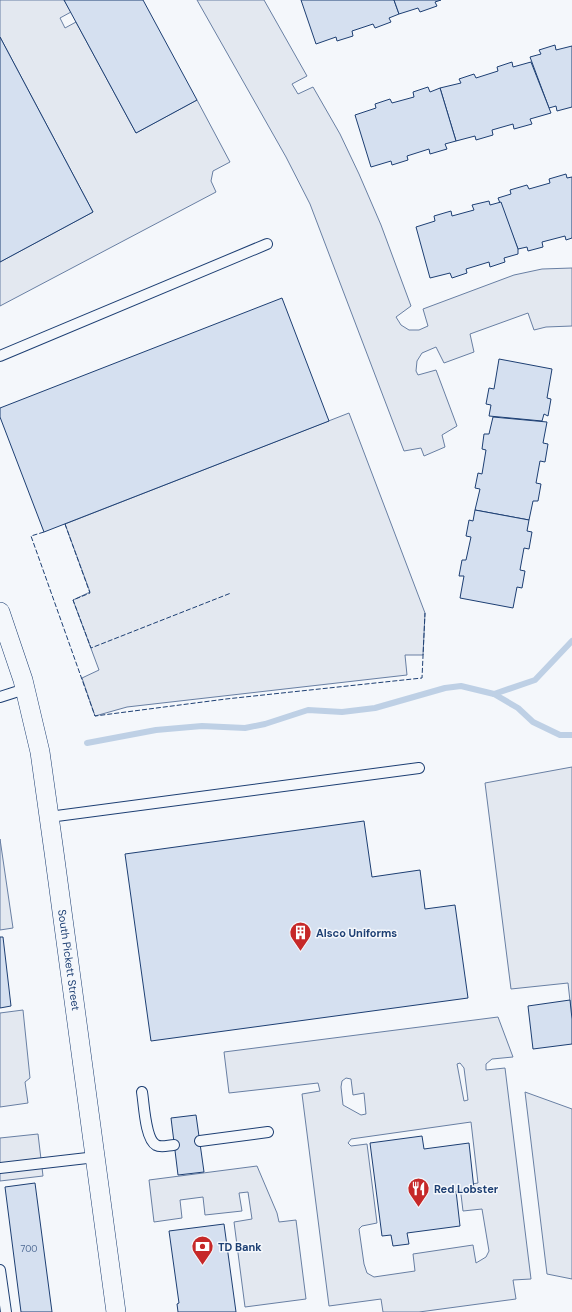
<svg xmlns="http://www.w3.org/2000/svg" width="572" height="1312" font-family="'DM Sans',sans-serif">
<rect width="100%" height="100%" fill="#f4f7fb"/>
<!-- parking -->
<g fill="#e3e8f0" stroke="#687fa3" fill-rule="evenodd">
<polygon points="0,0 64,0 71,12 60,18 65,28 76,22 136,133 197,100 230,162 213,171 211,181 216,192 0,306 0,262 93,212 0,37"/>
<polygon points="197,0 264,0 307,76 292,84 298,94 313,87 340,134 359,174 381,225 411,306 396,317 401,325 409,330 419,330 428,326 423,309 514,275 542,269 572,268 572,326 546,327 534,330 528,313 470,334 474,352 444,363 436,347 422,353 417,361 416,371 418,375 436,370 457,426 442,435 445,447 424,456 421,448 404,451 310,204 286,157"/>
<polygon points="349,413 425,613 423,655 405,655 407,675 127,707 95,716 82,678 99,670 73,600 90,592 65,524"/>
<polygon points="572,767 572,1019 568,983 511,989 485,783"/>
<polygon points="0,839 13,928 0,930"/>
<polygon points="23,1010 30,1078 25,1082 28,1103 0,1107 0,1013"/>
<path d="M498 1017 513 1057 492 1059 486 1064V1070L505 1068 531 1279 513 1280 516 1299 419 1312H383L381 1299 329 1306 302 1094 320 1091 318 1083 229 1093 224 1052ZM460 1063 464 1068 468 1100 464 1101 457 1064ZM346 1078 351 1079 353 1095 364 1093 366 1114 361 1115 343 1105 341 1087 342 1081ZM471 1122 478 1183 460 1186 463 1211 482 1209 489 1251 486 1257 476 1263 473 1245 413 1254 415 1271 374 1277 367 1273 364 1264 359 1229 362 1226 377 1223 367 1144 351 1146 348 1143 351 1139Z"/>
<polygon points="525,1092 572,1109 572,1279 547,1274"/>
<polygon points="38,1134 43,1176 0,1181 0,1138"/>
<polygon points="257,1166 277,1213 279,1222 296,1220 306,1299 245,1307 234,1222 252,1219 248,1192 239,1193 242,1211 205,1215 203,1197 180,1200 182,1218 154,1222 149,1180"/>
</g>
<g fill="none" stroke-linecap="round" stroke-linejoin="round">
<!-- stream -->
<g stroke="#bed0e5" stroke-width="6">
<polyline points="494,694 535,680 572,641"/>
<polyline points="87,743 156,730 202,726 245,728 265,724 308,710 342,712 375,708 445,688 461,686 494,694 518,708 533,722 560,735 572,735"/>
</g>
</g>
<!-- building -->
<g fill="#d5e0f0" stroke="#1d3f73">
<polygon points="64,0 143,0 197,100 136,133"/>
<polygon points="301,0 394,0 399,14 389,18 391,22 375,28 373,24 352,31 353,36 337,41 336,37 316,44"/>
<polygon points="394,0 441,0 435,2 437,6 420,12 418,8 399,14"/>
<polygon points="0,37 93,212 0,262"/>
<polygon points="555,45 556,50 572,46 572,107 557,111 556,106 549,108 530,57 541,54 539,50"/>
<polygon points="512,62 513,67 531,62 551,113 530,119 532,124 514,129 513,124 492,130 493,135 476,140 475,136 456,141 440,88 461,83 459,79 474,74 476,78 498,71 497,67"/>
<polygon points="428,87 430,92 440,88 456,141 445,144 447,149 430,154 429,149 407,156 408,160 392,165 391,161 371,167 355,115 376,108 375,104 390,99 392,103 414,97 413,92"/>
<polygon points="566,174 567,178 572,177 572,238 566,240 565,236 542,242 543,247 528,251 527,247 518,249 498,198 511,194 510,190 527,185 529,189 550,183 549,179"/>
<polygon points="489,201 490,205 501,202 518,249 518,254 504,258 505,262 490,267 489,262 466,269 467,273 452,278 450,273 430,278 416,227 435,221 434,216 451,211 452,216 474,210 472,205"/>
<polygon points="282,298 329,421 44,532 0,417 0,408"/>
<polygon points="499,359 552,369 547,398 551,399 548,416 544,414 542,421 489,416 491,405 486,404 489,388 494,389"/>
<polygon points="493,417 547,422 543,443 548,444 545,462 540,461 536,483 541,484 538,501 533,501 529,520 475,510 480,489 475,488 478,473 482,474 486,450 482,449 484,434 489,434"/>
<polygon points="475,510 529,520 527,531 532,532 529,549 524,548 520,570 525,571 522,588 517,587 513,608 460,598 464,576 459,576 462,560 466,560 471,537 466,536 469,520 473,521"/>
<polygon points="364,821 372,877 420,870 425,909 455,905 468,998 151,1041 125,854"/>
<polygon points="0,937 3,937 11,1006 0,1008"/>
<polygon points="570,1000 572,1019 572,1044 533,1049 528,1006"/>
<polygon points="196,1115 204,1172 178,1175 171,1118"/>
<polygon points="422,1136 424,1149 469,1143 474,1189 456,1191 460,1226 407,1233 409,1244 393,1246 391,1235 382,1236 370,1143"/>
<polygon points="35,1183 52,1312 21,1312 5,1187"/>
<polygon points="224,1224 236,1312 178,1312 177,1304 179,1303 169,1231"/>
</g>
<g fill="none" stroke-linecap="round" stroke-linejoin="round">
<defs>
<g id="service">
<polyline points="0,356 267,244"/>
<polyline points="0,697 25,689"/>
<polyline points="49,817 419,768"/>
<path d="M142 1092C144 1103 145 1139 156 1145 161 1148 169 1145 174 1145"/>
<polyline points="200,1141 268,1132"/>
<polyline points="0,1168 96,1157"/>
<polyline points="0,1270 6,1312"/>
</g>
<polyline id="minor" points="0,612 23,680 40,752 54,852 116,1312"/>
</defs>
<!-- service casing -->
<use href="#service" stroke="#1d3f73" stroke-width="12"/>
<!-- minor casing -->
<use href="#minor" stroke="#1d3f73" stroke-width="20"/>
<!-- service -->
<use href="#service" stroke="#f4f7fb" stroke-width="10"/>
<!-- minor -->
<use href="#minor" stroke="#f4f7fb" stroke-width="19"/>
<!-- fence -->
<g stroke="#1d3f73" stroke-width="1" stroke-dasharray="5 2" stroke-linecap="butt">
<polyline points="65,524 90,593 73,600 91,648 231,593"/>
<polyline points="44,532 31,536 95,716 226,699 422,678 425,613"/>
</g>
</g>
<!-- icons -->
<defs>
<symbol id="building-pin" viewBox="-11 -11 22 30"><path d="M0 17L-7.5 6A9.5 9.5 0 1 1 7.5 6Z" fill="#c62828" stroke="#f4f7fb"/><path d="M-4-6H4V6H1V3H-1V6H-4ZM-2.5-4.3h1.7v1.8h-1.7ZM.8-4.3h1.7v1.8H.8ZM-2.5-1h1.7V.8h-1.7ZM.8-1h1.7V.8H.8Z" fill="#fff"/></symbol>
<symbol id="restaurant-pin" viewBox="-11 -11 22 30"><path d="M0 17L-7.5 6A9.5 9.5 0 1 1 7.5 6Z" fill="#c62828" stroke="#f4f7fb"/><path d="M-5-6h1v4h1v-4h1v4h1v-4h1v5L-1.5 .5V6h-2V.5L-5-1ZM5-6V6H3V1.5H1.5Q1.5-4 5-6Z" fill="#fff"/></symbol>
<symbol id="bank-pin" viewBox="-11 -11 22 30"><path d="M0 17L-7.5 6A9.5 9.5 0 1 1 7.5 6Z" fill="#c62828" stroke="#f4f7fb"/><path d="M-6-4H6V4H-6ZM0-2.3a2.3 2.3 0 1 0 0 4.6a2.3 2.3 0 1 0 0-4.6Z" fill="#fff"/></symbol>
</defs>
<g fill-rule="evenodd">
<use href="#building-pin" x="288" y="920" width="25" height="34"/>
<use href="#restaurant-pin" x="406" y="1176" width="25" height="34"/>
<use href="#bank-pin" x="190" y="1234" width="25" height="34"/>
</g>
<g text-anchor="middle" dominant-baseline="central" stroke-width="3" stroke-linejoin="round" paint-order="stroke">
<!-- number labels -->
<g font-size="9" fill="#4b6792">
<text x="29" y="1249">700</text>
</g>
<!-- poi labels -->
<g font-size="11" font-weight="bold" fill="#1d3f73" stroke="#f4f7fb" text-anchor="start">
<text x="316" y="933">Alsco Uniforms</text>
<text x="434" y="1189">Red Lobster</text>
<text x="218" y="1247">TD Bank</text>
</g>
<!-- street labels -->
<g font-size="11" fill="#1d3f73" stroke="#f4f7fb">
<text transform="translate(69 960) rotate(82)">South Pickett Street</text>
</g>
</g>
</svg>
